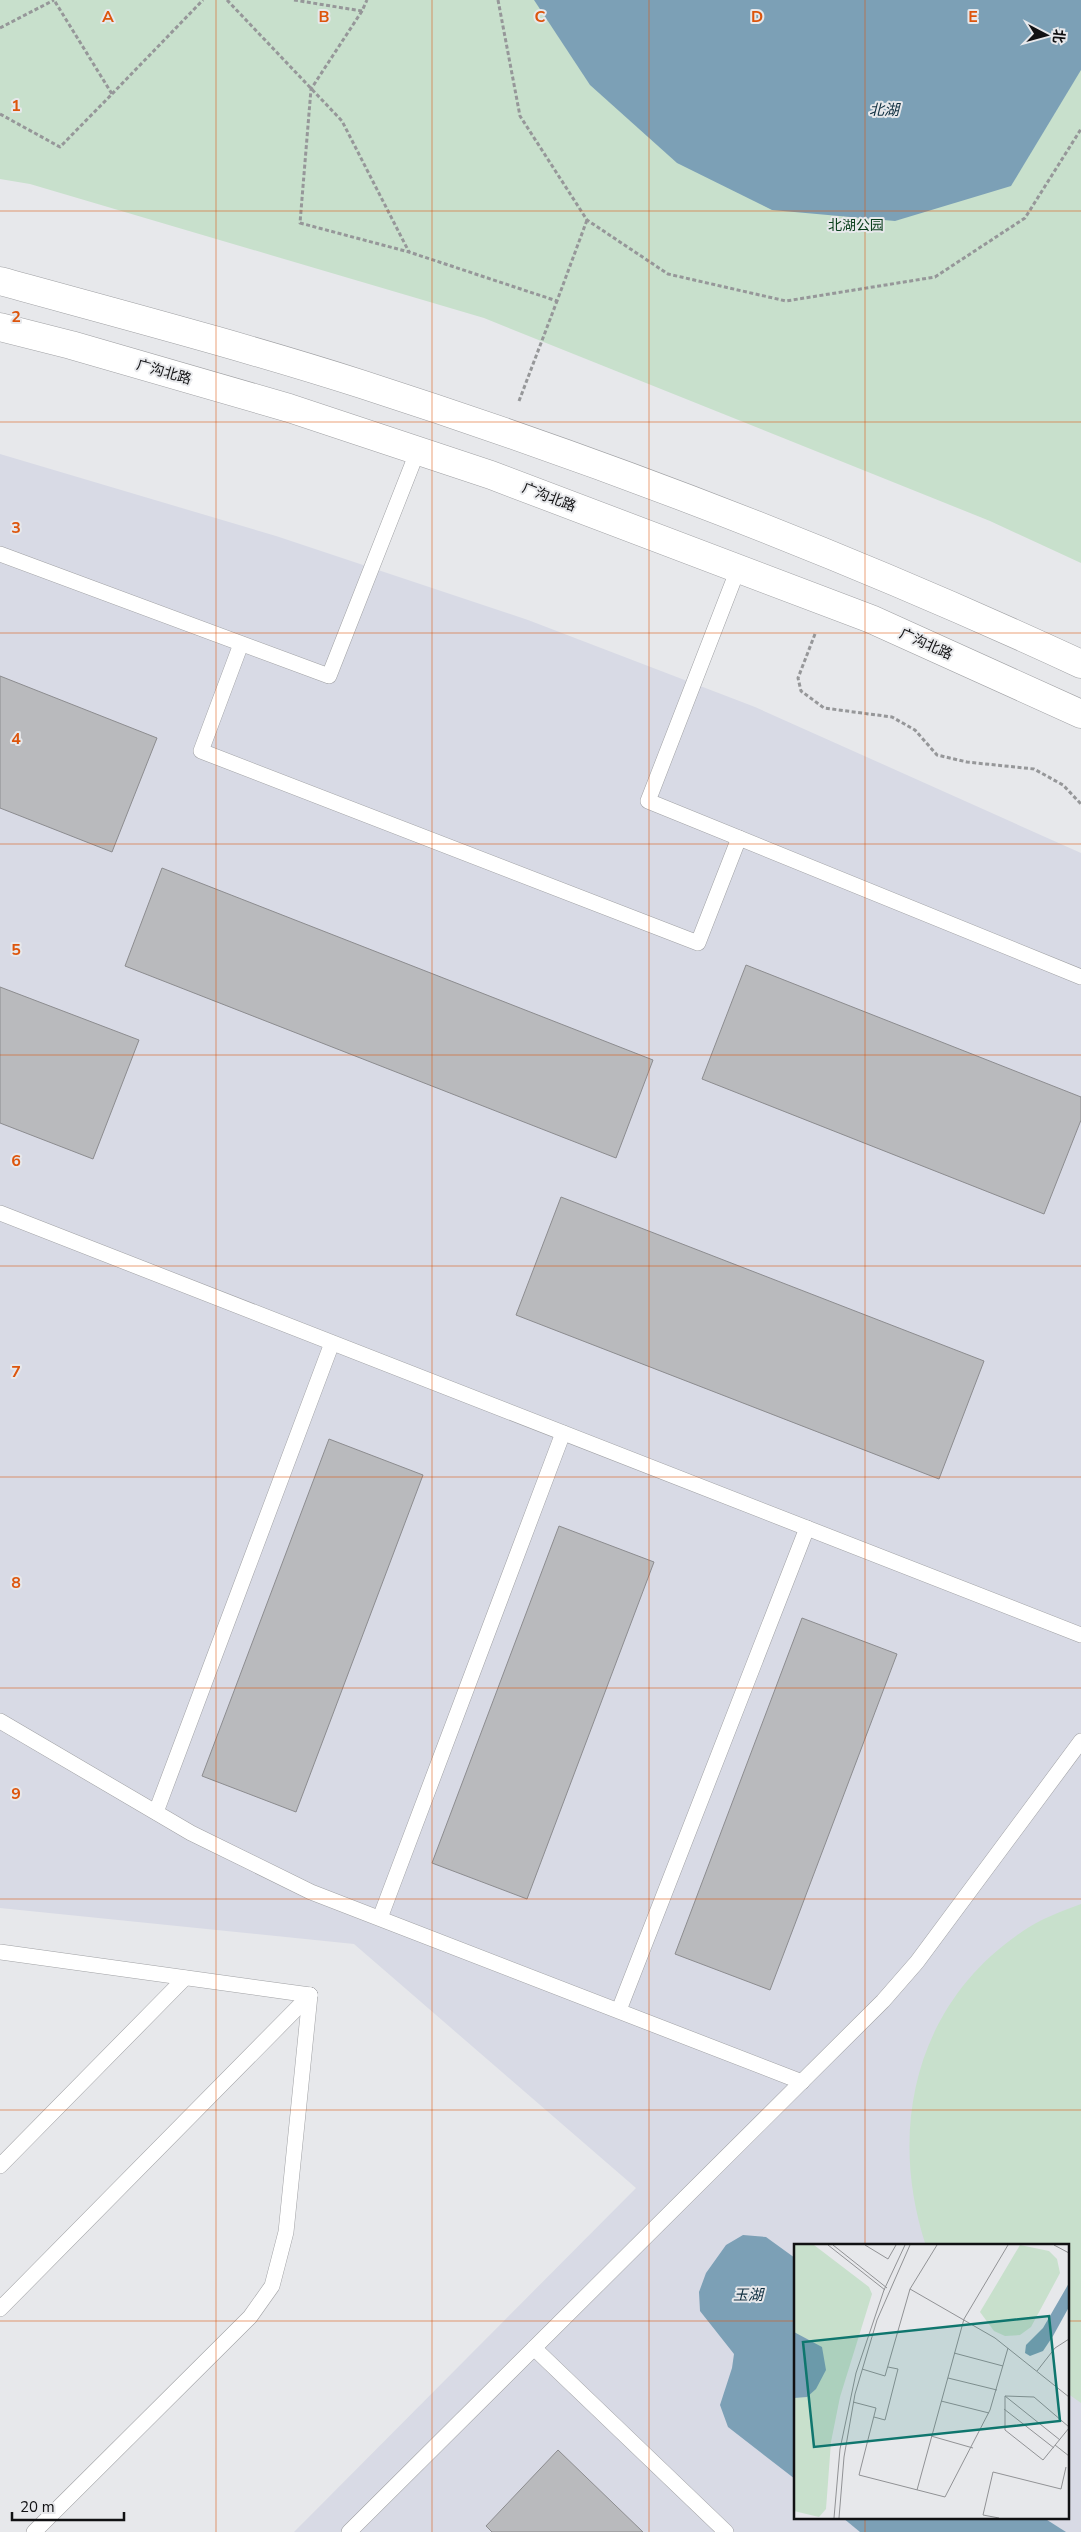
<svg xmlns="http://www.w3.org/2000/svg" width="1081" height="2532" font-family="'Nunito Sans','Noto Sans SC',sans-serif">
<rect width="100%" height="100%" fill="#e7e8eb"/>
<!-- built -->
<path fill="#d8dae5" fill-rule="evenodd" d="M0 454 276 536 528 620 755 707 1081 853V2532H294L636 2188 354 1944 0 1908ZM795 2246H1067V2518H795Z"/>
<!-- green -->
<g fill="#c8e0cc">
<polygon points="0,0 1081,0 1081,563 990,521 484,318 30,184 0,179"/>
<path d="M1081 1904V2403L1067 2393V2246H926C887 2128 916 2002 1023 1931 1040 1919 1062 1911 1081 1904Z"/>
</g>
<!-- water -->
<g fill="#7ca0b6">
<polygon points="534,0 1081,0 1081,70 1011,186 895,221 772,210 677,163 590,85"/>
<polygon points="743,2235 766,2237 795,2258 795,2479 728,2427 720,2405 732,2368 734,2354 700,2311 699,2292 706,2273 726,2245"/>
<polygon points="843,2518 1044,2518 1066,2532 860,2532"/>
</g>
<!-- building -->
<g fill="#b9babd" stroke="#8c8c8f">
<polygon points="0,676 157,738 112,852 0,808"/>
<polygon points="162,868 653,1060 616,1158 125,966"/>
<polygon points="746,965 1081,1097 1081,1120 1044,1214 702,1079"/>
<polygon points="0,987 139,1040 93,1159 0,1123"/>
<polygon points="561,1197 984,1361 939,1479 516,1315"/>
<polygon points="329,1439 423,1475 296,1812 202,1776"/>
<polygon points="559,1526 654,1562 527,1899 432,1863"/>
<polygon points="802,1618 897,1654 770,1990 675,1954"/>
<polygon points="558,2450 643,2532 492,2532 486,2526"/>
</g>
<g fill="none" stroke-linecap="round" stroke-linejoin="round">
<defs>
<g id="service">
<polyline points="0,554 329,676 418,450"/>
<polyline points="738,569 648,801 1081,977"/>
<polyline points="241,644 201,751 698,943 739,838"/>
<polyline points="0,1213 1081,1635"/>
<polyline points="0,1721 191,1833 311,1892 802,2082"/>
<polyline points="156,1812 332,1343"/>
<polyline points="380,1918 563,1433"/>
<polyline points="0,1952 310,1995"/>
<polyline points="619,2010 807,1528"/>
<polyline points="0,2166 185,1978"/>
<polyline points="0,2309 310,1995"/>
<polyline points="534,2348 726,2532"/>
<polyline points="34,2532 250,2317 272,2286 286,2232 310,1995"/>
<polyline points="349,2532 883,2001 917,1962 1081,1741"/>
</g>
<g id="minor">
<path d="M0 281C120 314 242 346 361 384 606 463 848 556 1081 664"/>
<polyline points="0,327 71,345 289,408 491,475 871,619 1081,714"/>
</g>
</defs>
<!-- service casing -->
<use href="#service" stroke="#a0a1a4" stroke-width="16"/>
<!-- minor casing -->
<use href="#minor" stroke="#a0a1a4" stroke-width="29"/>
<!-- path -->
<g stroke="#969799" stroke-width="3" stroke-dasharray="4 2.5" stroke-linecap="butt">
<polyline points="227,0 342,121 409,252"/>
<polyline points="294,0 362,11 367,0"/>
<polyline points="498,0 520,116 587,220 668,274 786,301 935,277 1025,218 1081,129"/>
<polyline points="362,11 311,89 300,223 409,252 557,301 587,220"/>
<polyline points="0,28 54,0"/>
<polyline points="112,94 203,0"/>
<polyline points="0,114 60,147 112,94 54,0"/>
<polyline points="519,401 557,301"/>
<polyline points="815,634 798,678 801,691 824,708 892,717 915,730 937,755 967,762 1034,769 1063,785 1081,804"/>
</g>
<!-- service -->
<use href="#service" stroke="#fff" stroke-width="15"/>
<!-- minor -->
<use href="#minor" stroke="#fff" stroke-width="28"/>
</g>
<!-- grid -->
<path fill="none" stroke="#dd550c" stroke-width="1" stroke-opacity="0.55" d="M216 0V2532M432 0V2532M649 0V2532M865 0V2246M0 211H1081M0 422H1081M0 633H1081M0 844H1081M0 1055H1081M0 1266H1081M0 1477H1081M0 1688H1081M0 1899H1081M0 2110H1081M0 2321H795M1067 2321H1081M865 2518V2532"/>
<g text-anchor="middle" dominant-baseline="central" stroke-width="4" stroke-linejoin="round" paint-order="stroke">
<!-- park labels -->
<g font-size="14" fill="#093e1b" stroke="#e7e8eb">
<text x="856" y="225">北湖公园</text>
</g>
<!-- street labels -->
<g font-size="14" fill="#111113" stroke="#e7e8eb">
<text transform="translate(164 372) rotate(16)">广沟北路</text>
<text transform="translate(549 497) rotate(21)">广沟北路</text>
<text transform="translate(926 644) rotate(24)">广沟北路</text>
</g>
<!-- water labels -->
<g font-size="15" font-style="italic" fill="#0e2e3f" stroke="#e7e8eb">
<text x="884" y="110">北湖</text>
<text x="748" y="2295">玉湖</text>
</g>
</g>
<!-- overview -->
<g transform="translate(794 2244)">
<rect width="275" height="275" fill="#e7e8eb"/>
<path d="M0 1H20L75 43 78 50 46 153 37 198 32 265 25 273 0 267ZM226 1 255 7 263 15 266 29 237 83 226 91 211 92 200 87 186 68Z" fill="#c8e0cc"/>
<path d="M275 39V63L259 92 249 107 236 112 231 109 232 101 249 84ZM0 88 28 103 32 126 22 145 13 153 0 154Z" fill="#7ca0b6"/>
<path fill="none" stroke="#919295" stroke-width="1" d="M34 1 91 46M39 1 93 44M71 1 94 15 102 1M260 1 275 9M116 45 201 94 275 153M160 109 209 122M68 125 91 132 116 45 143 1M243 127 261 104 275 95M154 134 203 146M211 152V186L249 216 275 184M211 152 240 153 275 183M211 152 266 196M147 157 195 169M59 158 82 164 65 231 151 253 196 166 214 104M210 165 260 204M80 173 91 176 104 125 94 123M137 192 179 204M261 201 275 212M123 246 170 75 214 1M40 274 46 205 62 129 90 46 111 1M45 274 50 213 61 150 83 76 116 1M205 274 189 271 199 228 267 245 272 223"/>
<path fill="#0f766e" fill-opacity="0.15" stroke="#0f766e" stroke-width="2.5" d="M255 72 266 177 20 203 9 98Z"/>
<rect width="275" height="275" fill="none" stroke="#111113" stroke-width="2.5"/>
</g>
<g font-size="16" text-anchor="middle" font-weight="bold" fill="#dd550c" stroke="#e7e8eb" stroke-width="4" stroke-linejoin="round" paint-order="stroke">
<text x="108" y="22">A</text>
<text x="324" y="22">B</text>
<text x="540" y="22">C</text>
<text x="757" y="22">D</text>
<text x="973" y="22">E</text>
<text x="16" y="111">1</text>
<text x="16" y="322">2</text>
<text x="16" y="533">3</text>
<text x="16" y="744">4</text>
<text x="16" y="955">5</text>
<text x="16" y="1166">6</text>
<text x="16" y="1377">7</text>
<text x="16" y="1588">8</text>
<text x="16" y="1799">9</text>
</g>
<!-- north arrow -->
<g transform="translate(1046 35) rotate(96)" stroke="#e7e8eb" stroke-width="4" paint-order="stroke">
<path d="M0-4L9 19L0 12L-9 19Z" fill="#111113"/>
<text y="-8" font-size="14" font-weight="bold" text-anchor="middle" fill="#111113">北</text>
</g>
<!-- scale -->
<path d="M12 2512v8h112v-8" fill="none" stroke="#111113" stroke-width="2.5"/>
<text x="20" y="2512" font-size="15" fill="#111113" stroke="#e7e8eb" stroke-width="4" paint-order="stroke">20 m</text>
</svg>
